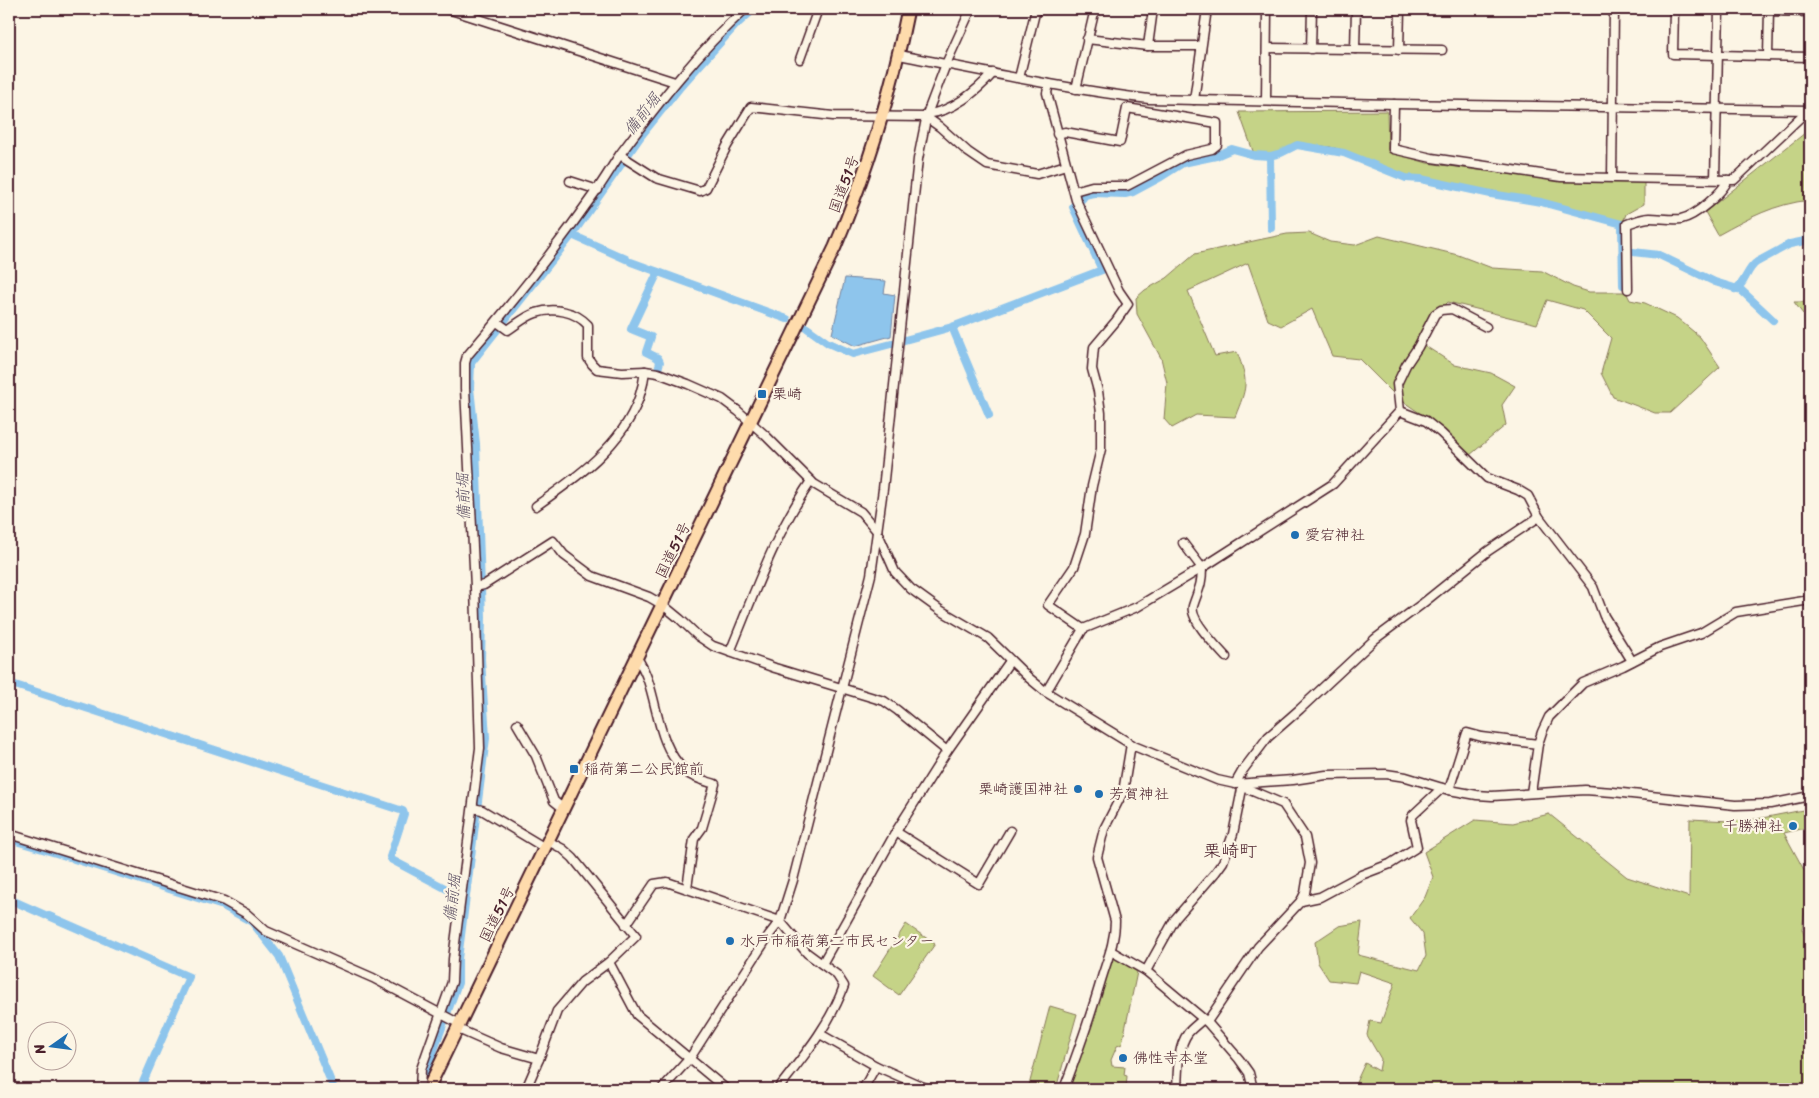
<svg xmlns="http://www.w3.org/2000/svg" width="1819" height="1098" font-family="Sriracha,'Klee One',sans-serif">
<rect width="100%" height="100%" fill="#fcf5e5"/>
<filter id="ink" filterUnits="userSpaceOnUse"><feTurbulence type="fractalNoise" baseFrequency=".02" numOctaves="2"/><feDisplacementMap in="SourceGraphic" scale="10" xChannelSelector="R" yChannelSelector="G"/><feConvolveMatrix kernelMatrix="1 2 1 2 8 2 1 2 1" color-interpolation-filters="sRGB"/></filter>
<g filter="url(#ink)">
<!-- green -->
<g fill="#c5d387" stroke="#887959">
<polygon points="1387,111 1388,151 1427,163 1560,181 1644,182 1644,204 1626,214 1623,222 1542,200 1398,174 1343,150 1330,147 1297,143 1279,151 1269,154 1254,154 1239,112"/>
<path d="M1810 129V200C1774 204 1749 218 1718 235L1705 212Z"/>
<path d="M1309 233 1330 242 1355 245 1379 236 1458 255 1492 268 1542 271 1573 287 1589 292H1626L1630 300 1645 303 1677 318 1700 337 1720 367 1670 413H1655L1613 397 1601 373 1611 338 1583 310 1547 300 1537 324 1448 302 1440 310 1419 342 1455 365 1491 373 1515 386 1502 405 1506 425 1470 455 1443 429 1398 398 1359 359 1332 356 1312 309 1281 326 1268 320 1248 263 1188 291 1215 356 1237 352C1249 383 1247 387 1235 417L1196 415 1172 428 1164 419 1167 383 1161 358 1137 314 1136 298 1145 290 1167 278 1195 254 1258 240 1287 234Z"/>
<polygon points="1794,302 1810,302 1810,318 1803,314"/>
<polygon points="1803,810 1810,810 1810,827 1784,833 1810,881 1802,929 1810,951 1810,1089 1353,1089 1365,1063 1379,1071 1381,1059 1367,1035 1370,1021 1381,1023 1395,983 1359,971 1356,983 1329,980 1318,963 1315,942 1339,926 1362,922 1358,955 1419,970 1426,956 1423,934 1410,918 1425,897 1433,877 1424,852 1475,820 1513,823 1549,814 1627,877 1689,897 1690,819 1730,821 1757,819"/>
<polygon points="906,924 935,944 899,995 873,976"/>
<polygon points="1112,956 1137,972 1122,1044 1117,1046 1111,1060 1112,1066 1125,1067 1124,1075 1127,1076 1126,1089 1069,1089"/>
<polygon points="1050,1006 1077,1014 1056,1089 1028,1089"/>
</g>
<!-- water -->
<polygon fill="#8ec5ec" stroke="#73839f" points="845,278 886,281 884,293 895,295 891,336 855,346 832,334"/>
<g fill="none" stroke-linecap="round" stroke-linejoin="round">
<!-- canal -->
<g stroke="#8ec5ec" stroke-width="8">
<polyline points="1270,156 1271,228"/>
<polyline points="1082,199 1085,195 1093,193 1125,194 1133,192 1161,177 1183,163 1216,156 1232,149 1254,155 1270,156 1281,153 1297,145 1344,153 1406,178 1421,179 1491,194 1541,202 1622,224 1623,285"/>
<polyline points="572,235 626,259"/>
<polyline points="1633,252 1659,255 1715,282 1741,290 1773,320"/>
<polyline points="631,262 787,319"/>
<polyline points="658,272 631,329 651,337 646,352 658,358 660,362 658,369"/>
<path d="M1735 289C1746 284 1746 269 1757 262L1790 244 1810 240"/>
<polyline points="952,327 989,415"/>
<polyline points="807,328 828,343 853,354 895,343"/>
<polyline points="901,341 952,327 1102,270 1073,207 1074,205"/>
<polyline points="9,683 403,811 404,814 390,857 392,860 458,895"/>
<polyline points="9,839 69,857"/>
<polyline points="74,859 220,905"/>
<polyline points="9,899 45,915"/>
<polyline points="223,906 252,922 279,956 334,1089"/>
<polyline points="49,916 189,977 140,1089"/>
<polyline points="426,1076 426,1072 458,983 458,959 486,738 481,659 482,617 476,444 470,388 471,363 572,235 641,136 681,86 735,26 754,9"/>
</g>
<defs>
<g id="minor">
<polyline points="448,9 675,82"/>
<polyline points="1674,9 1673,54 1810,57"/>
<polyline points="1769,11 1810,12"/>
<polyline points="1087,39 1148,46 1153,9"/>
<polyline points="1148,46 1201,46"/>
<polyline points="1267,48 1442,50"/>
<polyline points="1311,49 1312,9"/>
<polyline points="1355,49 1356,9"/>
<polyline points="1399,50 1400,9"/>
<path d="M899 55C982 71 1065 89 1149 99L1394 104 1809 110"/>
<polyline points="1768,56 1769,9"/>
<polyline points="800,59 818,9"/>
<polyline points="1019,78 1036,9"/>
<polyline points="1049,84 1047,93 1076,200 1119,291 1128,304 1116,321 1094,347 1092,369 1098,391 1101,413 1101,449 1092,486 1085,534 1074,567 1048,605 1083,629"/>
<polyline points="1076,89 1095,9"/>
<polyline points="1194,100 1207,9"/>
<polyline points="1266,101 1267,9"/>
<polyline points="1394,104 1393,149 1432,158 1561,177 1728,180 1734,180 1809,109"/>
<path d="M927 114C952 112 977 91 993 73"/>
<polyline points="1057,134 1065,132 1120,142 1127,108 1217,123 1217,145 1212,149 1186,155 1127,186 1092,186 1074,191"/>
<polyline points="620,155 656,178 700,191 706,188 727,146 751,107 833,116 926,117 940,127 968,152 987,165 1037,174 1066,165"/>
<polyline points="1612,177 1614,9"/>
<polyline points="1715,179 1719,9"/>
<polyline points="570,181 598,190"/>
<path d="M1628 289 1627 224C1634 222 1642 218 1650 218 1660 218 1671 220 1681 219 1696 216 1722 193 1728 180"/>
<path d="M497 322 508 330C517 324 526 316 536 313 554 307 575 311 588 325V358L592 364 597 369 622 372 645 371 658 373 688 384 722 399 738 411 765 435 814 484 861 512 877 531 895 572 911 589 940 610 988 638 1029 678 1046 692 1134 746 1217 780 1235 784 1293 780 1326 775 1386 774 1406 777 1449 790 1477 795 1492 796 1585 790 1613 792 1735 805 1770 804 1810 796"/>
<polyline points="1400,411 1426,421 1441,433 1487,478 1518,490 1528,496 1539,517 1593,587 1604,616 1632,661"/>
<path d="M536 506C576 478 622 446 639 398 642 389 644 380 645 371"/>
<polyline points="1183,543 1202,568"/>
<path d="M1202 568C1202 586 1198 590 1193 606 1189 619 1217 647 1226 657"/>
<polyline points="475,587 484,585 553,541 564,555 592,576 649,597 663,605 680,619 698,636 713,646 775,668 884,701 897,710 947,751"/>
<path d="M730 652C754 594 775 533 811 481"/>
<path d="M637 658C660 691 652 741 686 772 693 778 706 781 715 784L702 828 694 839 687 888"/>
<polyline points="1046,692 1083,629 1137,607 1202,568 1333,484 1400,411 1397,384 1406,365 1418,347 1435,314 1441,310 1452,309 1486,327"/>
<polyline points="517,724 536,756 554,801 564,809"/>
<polyline points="1235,784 1243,770 1268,737 1300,709 1375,639 1422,604 1488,551 1539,517"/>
<polyline points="1449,790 1467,733 1482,737 1538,744"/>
<polyline points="1531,793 1538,744 1542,732 1549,717 1583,683 1623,666 1660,647 1701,633 1736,612 1810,600"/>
<polyline points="473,808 482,810 545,848"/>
<polyline points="896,832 979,884 1010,831"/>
<polyline points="9,834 224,901 247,914 266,931 373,978 460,1024"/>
<polyline points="1301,901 1320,897 1361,875 1390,864 1417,847 1411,820 1413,815 1442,788"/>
<path d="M626 925 654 884 667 882 780 921 807 953 837 975 844 986C830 1025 803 1057 778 1089"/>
<polyline points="1111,951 1146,971 1207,1022 1239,1059 1249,1073 1253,1089"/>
<polyline points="609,962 637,1015 726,1089"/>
<polyline points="822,964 897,830 947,751 1010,661"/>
<polyline points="1146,971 1175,919 1215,873 1223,862 1233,834 1243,784"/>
<polyline points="1207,1022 1258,947 1301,901 1305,893 1310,863 1305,837 1283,804 1243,787"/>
<polyline points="458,1029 501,1048 539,1059"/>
<polyline points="820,1034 876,1066 928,1089"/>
<path d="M420 1089 421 1069 452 982 453 959 480 748 475 587 465 388V363L467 356C513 303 556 248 596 191 605 179 612 166 621 153 659 102 698 52 745 9"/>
<polyline points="526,1089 539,1059 557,1011 582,982 609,962 636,936 573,858 563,849 548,841"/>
<polyline points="662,1089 690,1058 769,935 780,921 793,880 871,575 883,489 918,159 927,114 946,64 971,9"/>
<polyline points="863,1089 876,1066"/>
<path d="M1064 1089C1078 1052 1091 1015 1102 977 1108 958 1115 941 1115 921L1097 857 1104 829 1123 792 1131 744"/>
<path d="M1177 1089C1178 1072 1177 1048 1188 1033 1192 1028 1198 1024 1203 1019"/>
</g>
<path id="highway" d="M428 1089 835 247C868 170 892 90 908 9"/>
</defs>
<!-- minor casing -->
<use href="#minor" stroke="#4a1f2b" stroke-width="11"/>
<!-- highway casing -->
<use href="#highway" stroke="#4a1f2b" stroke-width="15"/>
<!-- minor -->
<use href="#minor" stroke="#fcf5e5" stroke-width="8"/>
<!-- highway -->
<use href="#highway" stroke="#fedbac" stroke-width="11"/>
</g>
</g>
<!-- markers -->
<g fill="#1f6fb2" stroke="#fcf5e5" stroke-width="2">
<rect x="757" y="389" width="10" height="10" rx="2.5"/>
<circle cx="1295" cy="535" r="5"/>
<rect x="569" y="764" width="10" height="10" rx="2.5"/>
<circle cx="1078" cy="789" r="5"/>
<circle cx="1099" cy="794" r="5"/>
<circle cx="1793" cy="826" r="5"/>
<circle cx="730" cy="941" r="5"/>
<circle cx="1123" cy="1058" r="5"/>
</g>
<g text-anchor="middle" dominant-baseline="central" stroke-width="4.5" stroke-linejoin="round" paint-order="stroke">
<!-- street labels -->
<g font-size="15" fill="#4a1f2b" stroke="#fcf5e5">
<text transform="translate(844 184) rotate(-70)">国道51号</text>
<text transform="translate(673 550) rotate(-64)">国道51号</text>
<text transform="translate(497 914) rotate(-64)">国道51号</text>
</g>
<!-- poi labels -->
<g font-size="15" fill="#4a1f2b" stroke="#fcf5e5" text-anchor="start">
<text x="772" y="394">栗崎</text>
<text x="1305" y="535">愛宕神社</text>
<text x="584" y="769">稲荷第二公民館前</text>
<text x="1068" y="789" text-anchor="end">栗崎護国神社</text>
<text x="1109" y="794">芳賀神社</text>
<text x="1783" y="826" text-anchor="end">千勝神社</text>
<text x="740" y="941">水戸市稲荷第二市民センター</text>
<text x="1133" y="1058">佛性寺本堂</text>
</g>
<!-- water labels -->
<g font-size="16" font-style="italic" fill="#5e5165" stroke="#fcf5e5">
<text transform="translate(642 114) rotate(-52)">備前堀</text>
<text transform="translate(463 497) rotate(-92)">備前堀</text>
<text transform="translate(452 898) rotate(-83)">備前堀</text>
</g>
<!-- quarter labels -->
<g font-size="18" fill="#4a1f2b" stroke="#fcf5e5">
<text x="1230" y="851">栗崎町</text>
</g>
</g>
<!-- margin -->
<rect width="1819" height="1098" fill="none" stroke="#fcf5e5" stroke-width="30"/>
<rect x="15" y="15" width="1789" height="1068" fill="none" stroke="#4a1f2b" stroke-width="2" filter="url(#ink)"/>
<!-- north arrow -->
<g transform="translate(52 1046) rotate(256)"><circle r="24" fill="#fcf5e5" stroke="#b59f9b"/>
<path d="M0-4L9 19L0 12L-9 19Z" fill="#1f6fb2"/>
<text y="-8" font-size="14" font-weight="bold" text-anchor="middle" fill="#4a1f2b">N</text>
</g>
</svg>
